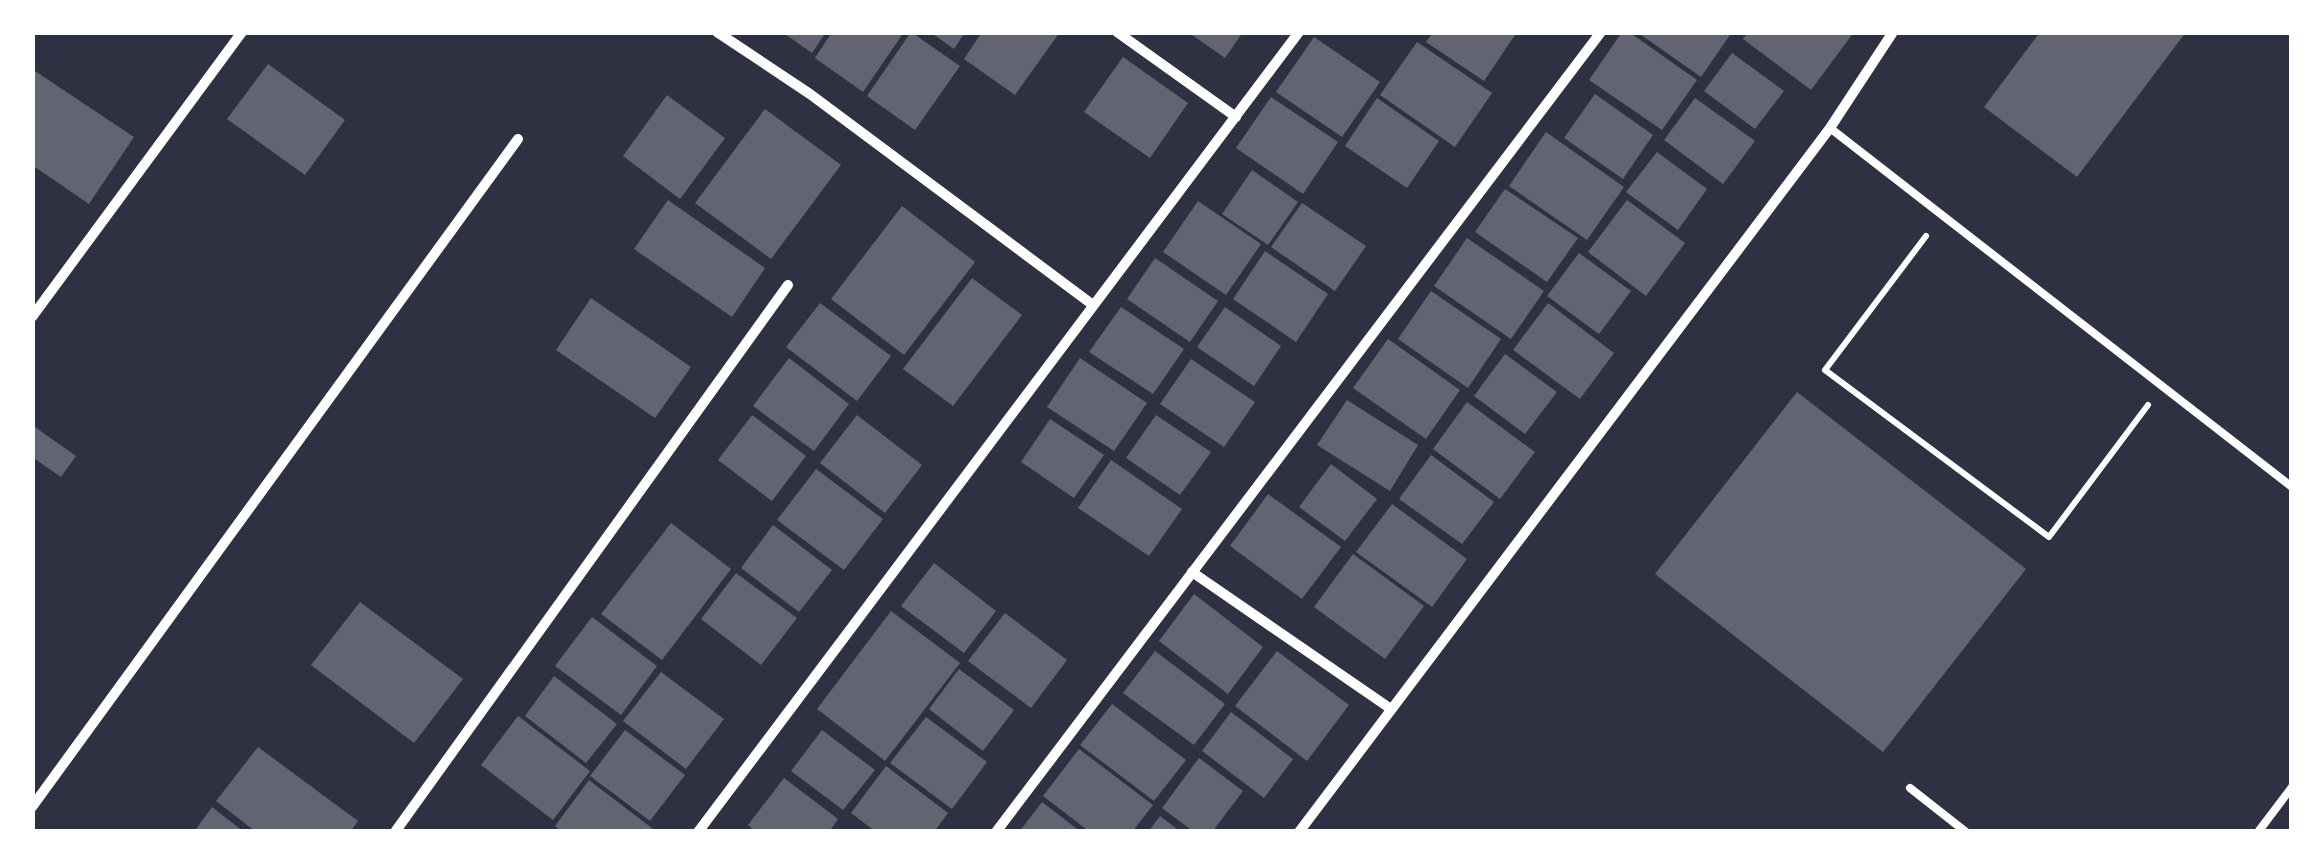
<svg xmlns="http://www.w3.org/2000/svg" width="2324" height="864" font-family="'DejaVu Sans',sans-serif">
<rect width="100%" height="100%" fill="#2d3142"/>
<!-- building -->
<g fill="#626471">
<polygon points="782,32 826,32 812,53"/>
<polygon points="832,32 904,32 863,92 815,58"/>
<polygon points="911,32 960,66 915,130 867,96"/>
<polygon points="930,32 965,32 954,49"/>
<polygon points="982,32 1060,32 1015,95 964,59"/>
<polygon points="1188,32 1243,32 1225,58"/>
<polygon points="1433,32 1517,32 1484,81 1426,42"/>
<polygon points="1622,32 1629,32 1697,80 1662,130 1589,80"/>
<polygon points="1637,32 1732,32 1701,77"/>
<polygon points="1748,32 1854,32 1811,90 1743,39"/>
<polygon points="2040,32 2186,32 2077,177 1984,107"/>
<polygon points="1314,37 1380,82 1342,137 1276,92"/>
<polygon points="1417,42 1492,93 1455,147 1380,95"/>
<polygon points="1732,53 1784,91 1755,129 1704,91"/>
<polygon points="1123,57 1188,103 1150,158 1084,112"/>
<polygon points="268,64 345,120 305,175 227,119"/>
<polygon points="32,69 134,137 89,204 32,165"/>
<polygon points="1595,94 1653,135 1623,179 1564,138"/>
<polygon points="667,95 725,138 680,199 623,156"/>
<polygon points="1271,97 1338,142 1303,194 1236,148"/>
<polygon points="1377,98 1439,141 1407,188 1345,146"/>
<polygon points="1695,98 1755,141 1723,184 1664,140"/>
<polygon points="765,109 841,165 771,259 695,203"/>
<polygon points="1546,132 1624,187 1587,240 1509,186"/>
<polygon points="1657,152 1707,189 1678,230 1626,192"/>
<polygon points="1252,170 1298,202 1268,245 1222,214"/>
<polygon points="1505,189 1578,238 1547,282 1475,232"/>
<polygon points="668,200 765,268 732,317 634,249"/>
<polygon points="1627,200 1685,243 1646,296 1588,252"/>
<polygon points="1198,201 1261,244 1226,295 1163,252"/>
<polygon points="1302,203 1366,246 1335,291 1271,247"/>
<polygon points="902,206 975,262 904,355 831,299"/>
<polygon points="1467,238 1544,291 1511,339 1434,286"/>
<polygon points="1265,251 1328,294 1296,342 1233,299"/>
<polygon points="1579,253 1631,291 1599,334 1547,296"/>
<polygon points="1155,258 1218,301 1190,342 1127,299"/>
<polygon points="972,278 1022,315 953,406 903,369"/>
<polygon points="1431,291 1501,339 1468,388 1398,339"/>
<polygon points="591,298 691,367 655,418 556,350"/>
<polygon points="820,303 891,356 857,401 786,347"/>
<polygon points="1548,303 1614,353 1580,399 1513,350"/>
<polygon points="1121,307 1184,349 1153,394 1089,352"/>
<polygon points="1225,307 1281,346 1254,386 1197,347"/>
<polygon points="1388,339 1460,390 1426,439 1353,388"/>
<polygon points="1505,354 1557,392 1525,434 1474,396"/>
<polygon points="789,358 849,404 814,451 753,406"/>
<polygon points="1080,358 1147,403 1114,451 1047,407"/>
<polygon points="1191,359 1255,402 1224,447 1160,404"/>
<polygon points="1797,392 2026,569 1883,752 1655,574"/>
<polygon points="1347,400 1418,445 1390,491 1317,445"/>
<polygon points="1467,402 1535,452 1500,499 1433,449"/>
<polygon points="752,415 806,456 772,501 718,460"/>
<polygon points="857,415 922,465 885,513 820,463"/>
<polygon points="1156,415 1211,452 1180,495 1126,458"/>
<polygon points="1050,419 1104,455 1074,498 1021,462"/>
<polygon points="32,425 76,456 61,477 32,457"/>
<polygon points="1431,455 1494,502 1462,544 1399,499"/>
<polygon points="1111,460 1182,509 1149,556 1078,508"/>
<polygon points="1331,464 1377,499 1345,541 1299,507"/>
<polygon points="816,469 883,519 844,570 777,520"/>
<polygon points="1268,494 1341,547 1302,599 1230,546"/>
<polygon points="1392,504 1467,559 1432,607 1356,552"/>
<polygon points="671,523 731,569 662,660 601,614"/>
<polygon points="773,525 832,570 799,612 741,568"/>
<polygon points="1353,554 1424,606 1385,659 1314,607"/>
<polygon points="934,563 996,611 964,653 901,606"/>
<polygon points="736,573 797,618 761,665 701,619"/>
<polygon points="1194,594 1263,647 1228,694 1159,641"/>
<polygon points="360,602 463,679 414,743 311,665"/>
<polygon points="891,611 960,663 885,761 817,709"/>
<polygon points="1005,613 1067,660 1031,708 968,661"/>
<polygon points="592,617 657,666 621,715 555,666"/>
<polygon points="1155,651 1225,704 1194,745 1123,693"/>
<polygon points="1277,651 1349,705 1307,761 1235,706"/>
<polygon points="959,669 1014,710 983,751 929,709"/>
<polygon points="661,672 724,719 686,769 623,721"/>
<polygon points="554,676 617,724 586,763 525,716"/>
<polygon points="1112,704 1186,760 1154,801 1080,745"/>
<polygon points="1231,712 1293,759 1264,798 1202,751"/>
<polygon points="518,716 590,771 553,820 481,765"/>
<polygon points="926,717 987,762 952,809 890,763"/>
<polygon points="625,730 685,775 650,821 590,776"/>
<polygon points="822,730 875,770 843,810 791,771"/>
<polygon points="258,747 358,821 350,832 256,832 216,801"/>
<polygon points="1079,749 1153,805 1132,832 1090,832 1043,796"/>
<polygon points="1199,758 1243,791 1212,832 1194,832 1162,808"/>
<polygon points="886,766 948,813 934,832 876,832 851,813"/>
<polygon points="784,778 838,819 829,832 756,832 748,825"/>
<polygon points="589,780 657,832 562,832 555,826"/>
<polygon points="1042,802 1081,832 1019,832"/>
<polygon points="212,807 244,832 194,832"/>
<polygon points="1160,816 1181,832 1148,832"/>
</g>
<g fill="none" stroke-linecap="round" stroke-linejoin="round">
<!-- path -->
<polyline stroke="#fff" stroke-width="6" points="1926,236 1825,370 2049,537 2148,405"/>
<!-- service -->
<g stroke="#fff" stroke-width="8">
<polyline points="1830,128 2292,487"/>
<polyline points="1910,788 1966,832"/>
<polyline points="2258,832 2292,787"/>
</g>
<!-- minor -->
<g stroke="#fff" stroke-width="10">
<polyline points="717,32 810,94 1093,305"/>
<polyline points="1117,32 1236,117"/>
<polyline points="32,317 242,32"/>
<polyline points="1192,572 1391,709"/>
<polyline points="32,807 518,139"/>
<polyline points="395,832 788,285"/>
<polyline points="698,832 1299,32"/>
<polyline points="996,832 1601,32"/>
<polyline points="1299,832 1830,128 1893,32"/>
</g>
</g>
<!-- border -->
<rect width="2324" height="864" fill="none" stroke="#ffffff" stroke-width="70"/>
</svg>
